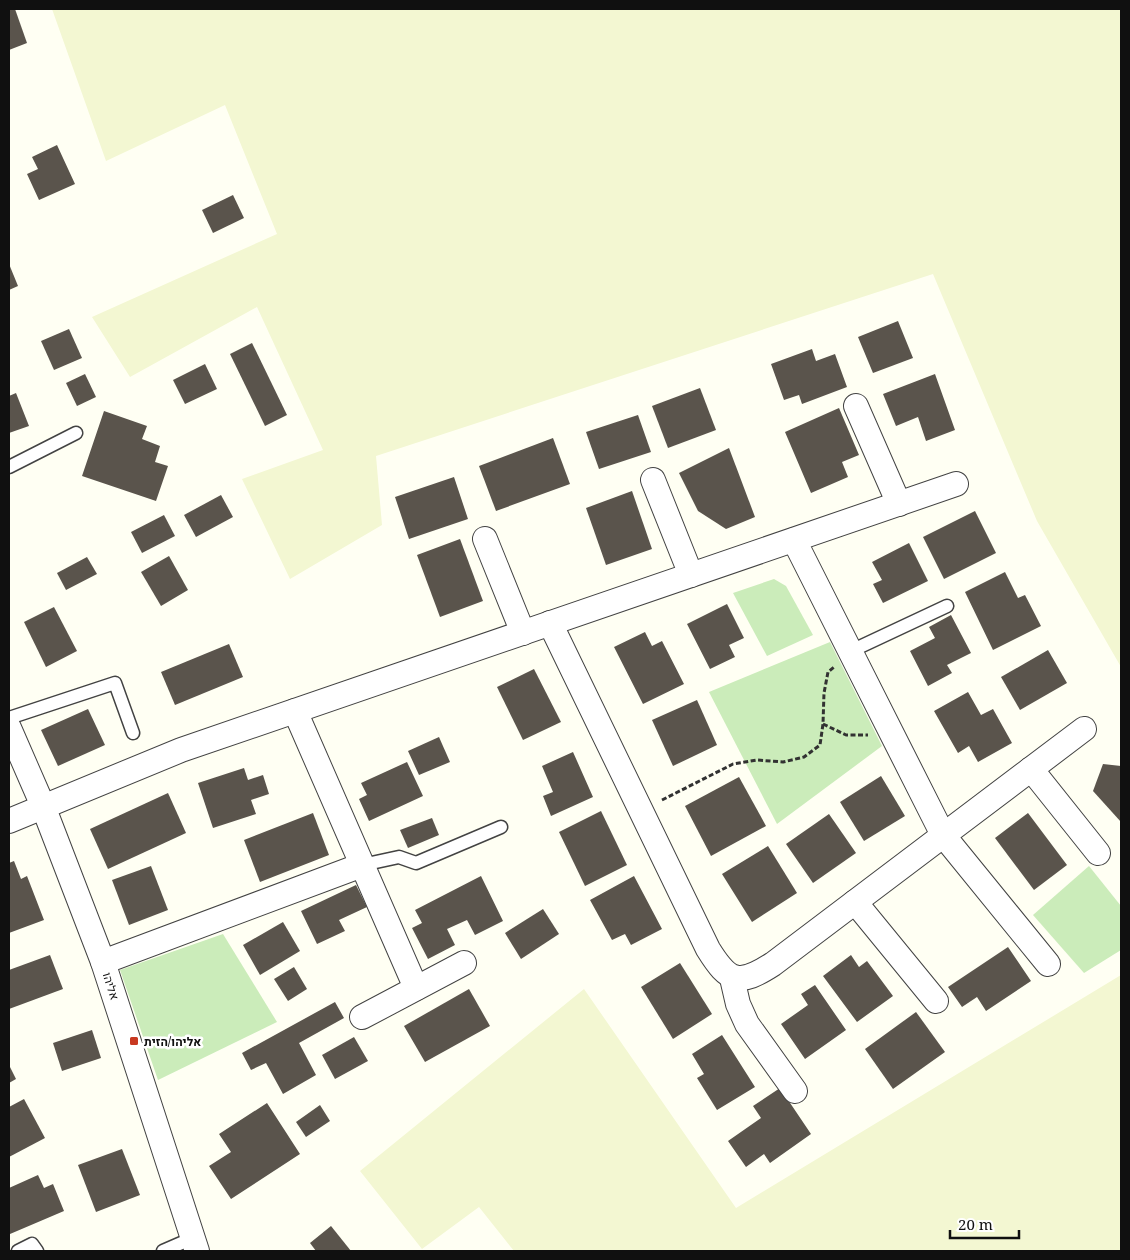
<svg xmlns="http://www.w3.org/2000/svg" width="1130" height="1260" font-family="'Noto Serif',Heebo,serif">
<rect width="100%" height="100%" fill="#fffff3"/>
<!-- farmland -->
<g fill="#f3f7d2">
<polygon points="52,9 1121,9 1121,667 1037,521 933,274 376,456 382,525 290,579 242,479 323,450 257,307 130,377 92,317 277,234 225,105 106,161"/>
<polygon points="1121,975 1121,1251 514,1251 479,1207 422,1249 360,1171 584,989 736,1208"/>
</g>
<!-- green -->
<g fill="#cbecba">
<polygon points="774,579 786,586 813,635 767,656 733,593"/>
<polygon points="830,642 882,746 777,824 709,692"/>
<polygon points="1089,866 1121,906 1121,950 1084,973 1033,915"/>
<polygon points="223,934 277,1022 158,1080 120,970"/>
</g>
<!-- building -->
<g fill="#5a544c">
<polygon points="9,9 15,9 27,43 9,50"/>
<polygon points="57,145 75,184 39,200 27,174 38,169 32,157"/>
<polygon points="233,195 244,218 213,233 202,210"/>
<polygon points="9,264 18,286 9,290"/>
<polygon points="898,321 913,358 873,373 858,337"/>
<polygon points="69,329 82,358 54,370 41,341"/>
<polygon points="252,343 287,415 265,426 230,354"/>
<polygon points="812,349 816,361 835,354 847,387 802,404 799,395 784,400 771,364"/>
<polygon points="205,364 217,389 185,404 173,380"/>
<polygon points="85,374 96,397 77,406 66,383"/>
<polygon points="935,374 955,430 926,441 918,417 896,426 883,394"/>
<polygon points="700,388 716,430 668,448 652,406"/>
<polygon points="16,393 29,426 9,433 9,396"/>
<polygon points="839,408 859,455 842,462 848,477 811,493 785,432"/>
<polygon points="104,411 147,426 142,439 160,446 155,462 168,466 156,501 82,476"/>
<polygon points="638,415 651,452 599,469 586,432"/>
<polygon points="553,438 570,484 496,511 479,466"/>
<polygon points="729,448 755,517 726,529 698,511 679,473"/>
<polygon points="454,477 468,519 409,539 395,497"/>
<polygon points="632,491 652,549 606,565 586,508"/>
<polygon points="221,495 233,517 196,537 184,515"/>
<polygon points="975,511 996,553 944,579 923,537"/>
<polygon points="164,515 175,536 142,553 131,532"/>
<polygon points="460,539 483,601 440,617 417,555"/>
<polygon points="909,543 928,581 883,603 873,584 882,580 872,562"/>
<polygon points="169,556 188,590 161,606 141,572"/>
<polygon points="87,557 97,574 66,590 57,573"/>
<polygon points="1005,572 1018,598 1025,595 1041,626 993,650 965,592"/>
<polygon points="727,604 744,638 729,645 735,657 710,669 687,624"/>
<polygon points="54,607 77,651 46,667 24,622"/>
<polygon points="951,615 971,653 947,665 952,673 928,686 910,651 935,638 929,627"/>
<polygon points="645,632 652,646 662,641 684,684 643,704 614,647"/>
<polygon points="229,644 243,677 175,705 161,672"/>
<polygon points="1048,650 1067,683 1020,710 1001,677"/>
<polygon points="534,669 561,722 523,740 497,687"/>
<polygon points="968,692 981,715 993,709 1012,743 978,762 969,746 958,753 934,711"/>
<polygon points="697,700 717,745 673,766 652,720"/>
<polygon points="88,709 105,745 58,766 41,730"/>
<polygon points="439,737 450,762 419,775 408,751"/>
<polygon points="573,752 593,797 551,816 543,796 553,792 542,766"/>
<polygon points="407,762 423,796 369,821 359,799 367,795 361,783"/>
<polygon points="1103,764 1121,766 1121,822 1093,791"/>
<polygon points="244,768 248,780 263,775 269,794 251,800 256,814 213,828 198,783"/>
<polygon points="881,776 905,816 864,841 840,802"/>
<polygon points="739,777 766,826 711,856 685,806"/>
<polygon points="168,793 186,833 108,869 90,829"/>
<polygon points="601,811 627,865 585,886 559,832"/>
<polygon points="313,813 329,855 260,882 244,840"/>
<polygon points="1028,813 1067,865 1034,890 995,838"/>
<polygon points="829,814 856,853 813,883 786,844"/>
<polygon points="432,818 439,835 408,848 400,830"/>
<polygon points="768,846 797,893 752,922 722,874"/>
<polygon points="14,861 21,879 27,876 44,920 9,933 9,863"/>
<polygon points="151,866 168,910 129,925 112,880"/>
<polygon points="481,876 503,921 475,935 467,920 447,929 455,945 428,959 412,928 422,923 415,910"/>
<polygon points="634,876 662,929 631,945 625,934 612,940 590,900"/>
<polygon points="356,885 367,907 339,920 345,931 317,944 301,911"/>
<polygon points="543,909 559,934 521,959 505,933"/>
<polygon points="283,922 300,951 260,975 243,945"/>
<polygon points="1008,947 1031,981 986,1011 977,997 962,1007 948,987"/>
<polygon points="50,955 63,989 9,1009 9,970"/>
<polygon points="851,955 859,967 867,961 893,996 857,1022 823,976"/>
<polygon points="680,963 712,1014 673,1039 641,987"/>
<polygon points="294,967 307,989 288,1001 274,979"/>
<polygon points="815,985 846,1030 805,1059 781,1024 808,1005 801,994"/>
<polygon points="469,989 490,1026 425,1062 404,1026"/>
<polygon points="335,1002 344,1018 299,1043 316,1075 283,1094 266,1063 251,1070 242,1053"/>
<polygon points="916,1012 945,1052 893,1089 865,1049"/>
<polygon points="92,1030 101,1058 62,1071 53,1043"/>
<polygon points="722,1035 755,1087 717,1110 697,1078 704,1074 692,1054"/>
<polygon points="354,1037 368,1061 335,1079 322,1055"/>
<polygon points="9,1065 16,1079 9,1083"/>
<polygon points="780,1088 811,1134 770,1163 764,1154 746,1167 728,1141 761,1118 753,1106"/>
<polygon points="24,1099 45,1138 9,1157 9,1107"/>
<polygon points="267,1103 300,1154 231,1199 209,1166 231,1152 219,1134"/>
<polygon points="320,1105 330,1121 306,1137 296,1122"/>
<polygon points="122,1149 140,1195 96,1212 78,1165"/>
<polygon points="38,1175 44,1188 53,1184 64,1211 10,1234 9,1230 9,1188"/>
<polygon points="331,1226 351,1251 316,1251 310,1243"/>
</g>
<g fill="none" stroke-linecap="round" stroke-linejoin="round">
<defs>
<g id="lane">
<polyline points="9,467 76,433"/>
<polyline points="851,651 947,606"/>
<polyline points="9,718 115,683 133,733"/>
<polyline points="362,865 399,857 416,863 501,827"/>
<polyline points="18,1251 32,1244 37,1251"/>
<polyline points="163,1251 193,1238"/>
</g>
<g id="street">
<polyline points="856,406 899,504"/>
<polyline points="653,480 691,575"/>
<polyline points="485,539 523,633"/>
<polyline points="794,540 943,835 1048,964"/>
<path d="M550 623 708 949C729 983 739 986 773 964L1084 729"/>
<polyline points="295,711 416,988"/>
<polyline points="9,728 43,806 103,962 197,1251"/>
<polyline points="1031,769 1098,853"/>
<polyline points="9,821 181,750 956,484"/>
<polyline points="855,902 936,1001"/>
<polyline points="103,962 362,865"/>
<polyline points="732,978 738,1004 747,1024 795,1091"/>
<polyline points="362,1017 464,963"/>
</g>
</defs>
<!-- lane casing -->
<use href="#lane" stroke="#434343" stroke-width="15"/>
<!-- street casing -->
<use href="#street" stroke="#434343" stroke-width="26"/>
<!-- path -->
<g stroke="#323232" stroke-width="3" stroke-dasharray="5 2.5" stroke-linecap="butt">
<polyline points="823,724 846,735 868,735"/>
<polyline points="662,800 733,764 757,760 783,762 804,757 820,745 823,724 824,693 828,672 834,667"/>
</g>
<!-- lane -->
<use href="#lane" stroke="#fff" stroke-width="12"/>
<!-- street -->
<use href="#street" stroke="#fff" stroke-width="24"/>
</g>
<!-- markers -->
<rect fill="#c83921" stroke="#fff" stroke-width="2" x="129" y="1036" width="10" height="10" rx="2.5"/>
<g text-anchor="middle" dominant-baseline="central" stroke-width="5" stroke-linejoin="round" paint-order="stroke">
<!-- street labels -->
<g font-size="12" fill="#101010" stroke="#fff">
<text transform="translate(111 986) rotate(72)">אליהו</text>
</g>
<!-- poi labels -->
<g font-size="12" font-weight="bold" fill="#101010" stroke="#fff" text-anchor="start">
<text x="144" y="1041">אליהו/הזית</text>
</g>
</g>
<!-- border -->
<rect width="1130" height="1260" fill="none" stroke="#101010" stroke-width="20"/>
<!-- scale -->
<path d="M950 1230v8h69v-8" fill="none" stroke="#101010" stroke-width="2.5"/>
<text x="958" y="1230" font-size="15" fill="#101010" stroke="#ffffff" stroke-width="4" paint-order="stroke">20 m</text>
</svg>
